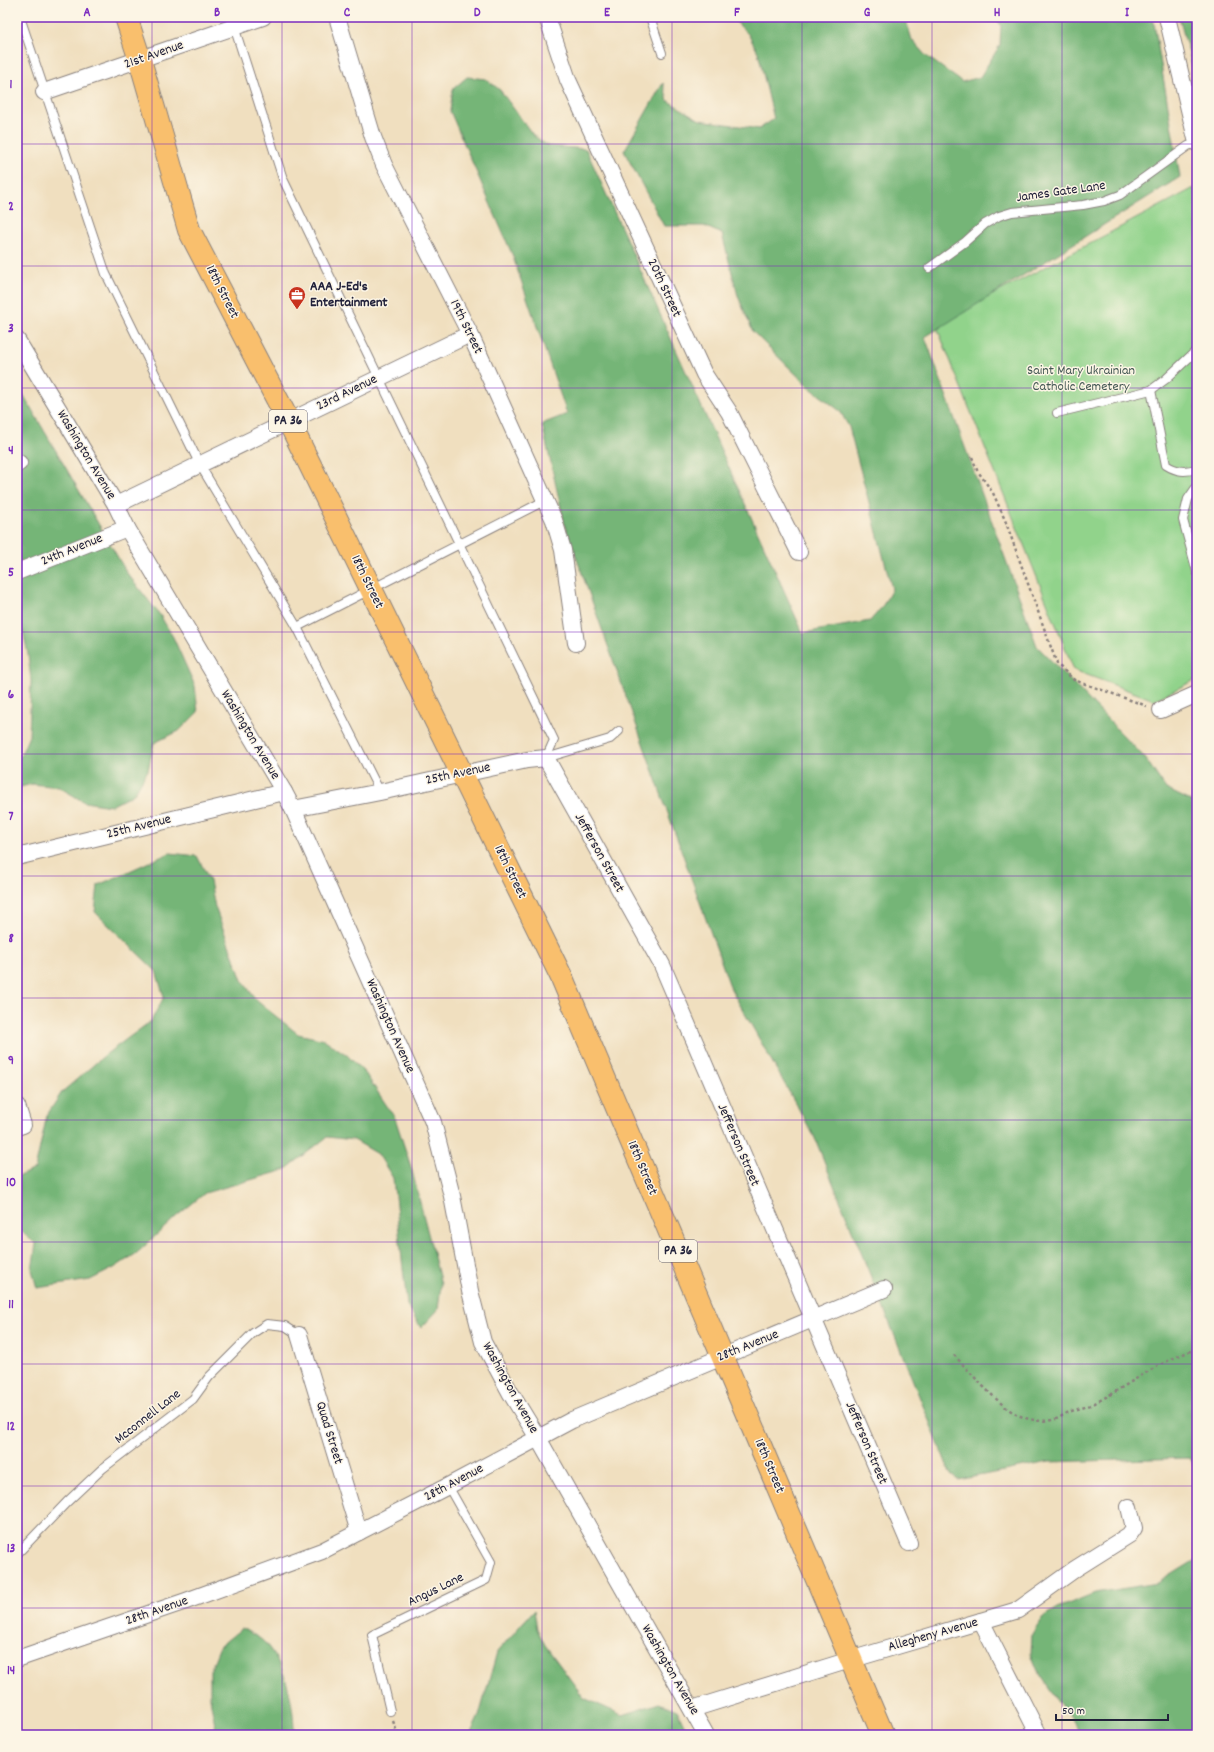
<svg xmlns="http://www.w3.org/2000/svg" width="1214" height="1752" font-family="Dekko,sans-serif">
<rect width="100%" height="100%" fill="#fcf5e5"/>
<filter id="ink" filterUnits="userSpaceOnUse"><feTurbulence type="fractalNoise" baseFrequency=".025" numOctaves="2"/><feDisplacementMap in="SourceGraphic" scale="8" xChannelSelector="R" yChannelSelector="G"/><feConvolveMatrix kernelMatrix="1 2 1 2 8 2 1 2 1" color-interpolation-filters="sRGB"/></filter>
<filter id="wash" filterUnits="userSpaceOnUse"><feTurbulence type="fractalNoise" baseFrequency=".012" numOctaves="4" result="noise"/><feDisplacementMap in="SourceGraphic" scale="16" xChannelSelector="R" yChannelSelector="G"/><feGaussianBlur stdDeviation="0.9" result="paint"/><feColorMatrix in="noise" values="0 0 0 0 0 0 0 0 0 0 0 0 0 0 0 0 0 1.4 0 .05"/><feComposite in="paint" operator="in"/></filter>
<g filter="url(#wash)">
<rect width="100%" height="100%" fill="#f0dfbf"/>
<!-- green -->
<polygon fill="#91d38b" stroke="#5a7a63" points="1194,188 1197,199 1197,679 1154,700 1074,670 936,325"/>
<!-- forest -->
<g fill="#74b577" stroke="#4b6c59">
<polygon points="731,17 905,17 912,40 925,55 962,82 980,77 1000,45 1001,25 995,17 1153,17 1180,177 925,337 1037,646 1145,758 1166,789 1197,804 1197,1471 1189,1458 1049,1462 958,1480 951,1475 814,1136 731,989 565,526 542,424 567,414 512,254 450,111 453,89 467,77 486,79 500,90 533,135 548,146 586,149 803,633 870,621 882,607 892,589 849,427 840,411 809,387 753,332 738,296 722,234 704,226 664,226 624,151 663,83 668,101 700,120 759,129 774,119 758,52 748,34"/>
<polygon points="1179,17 1197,17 1197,83"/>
<polygon points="17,384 127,573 160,615 173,637 195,686 198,712 179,731 154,743 148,770 134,794 111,806 84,802 59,787 32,784 17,788 17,764 29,736 31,681 28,654 22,626 17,615"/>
<path d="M170 853 197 856 210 881 215 907 242 980 257 1001 298 1034 325 1040 347 1055 365 1073 395 1118 411 1167 441 1284 438 1310 421 1328 407 1305 393 1178 378 1154 354 1140 327 1137 285 1170 205 1193 177 1216 137 1253 114 1268 90 1280 37 1288 32 1270 36 1244 17 1228V1177L35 1169 47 1115 62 1092 105 1055 151 1021 164 997 156 971 95 912 98 885C123 875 145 863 170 853Z"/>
<polygon points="1197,1559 1197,1735 1082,1735 1040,1676 1031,1654 1032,1634 1042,1618 1058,1608 1095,1593 1158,1583"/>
<polygon points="534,1610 537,1629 545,1645 584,1698 622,1715 659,1703 677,1710 689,1735 470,1735 479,1716 497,1652"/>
<path d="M242 1628C249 1633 260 1637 265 1643 287 1668 294 1703 294 1735H217L210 1698V1671L220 1646Z"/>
</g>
</g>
<g filter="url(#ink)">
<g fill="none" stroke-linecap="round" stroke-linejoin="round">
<defs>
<g id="service">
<polyline points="20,17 106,274 200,465 297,627 380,792"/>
<polyline points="231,17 283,179 554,740 546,758"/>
<polyline points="650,17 662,53"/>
<polyline points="929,268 965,242 985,224 999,216 1012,212 1083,205 1104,201 1120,195 1188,146 1197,143"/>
<path d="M1151 390 1166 465C1177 472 1185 472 1197 469"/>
<polyline points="1057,413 1151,390 1166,379 1197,350"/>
<polyline points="1197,486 1188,499 1183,520 1197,572"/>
<polyline points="297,627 546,500"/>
<polyline points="546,758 610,739 619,731"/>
<polyline points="17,1554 67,1502 102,1469 193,1399 209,1377 253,1333 267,1324 285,1326 299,1335"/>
<polyline points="390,1711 372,1635 486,1580 491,1562 448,1486"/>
</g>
<g id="minor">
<polyline points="337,17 373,137 384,165 470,334 554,520 563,550 576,643"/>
<polyline points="547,17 568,80 704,374 729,412 799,552"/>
<polyline points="1167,17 1197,143"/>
<polyline points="44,92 263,17"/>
<polyline points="17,340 116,505 127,528 284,792 293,809 433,1122 452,1196 470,1291 483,1342 510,1392 538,1438 706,1735"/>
<polyline points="17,464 19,463"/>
<polyline points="116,505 470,334"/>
<polyline points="17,572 127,528"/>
<polyline points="1161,710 1197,694"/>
<polyline points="293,809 380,792 527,760 546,758 662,965 909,1543"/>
<polyline points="17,857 284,792"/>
<polyline points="17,1106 23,1125 17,1127"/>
<polyline points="299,1335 359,1532"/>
<polyline points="981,1621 1039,1735"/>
<polyline points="17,1659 186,1601 322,1551 448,1486 572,1420 884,1289"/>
<polyline points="692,1709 850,1660 1018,1610 1075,1569 1129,1535 1134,1528 1129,1507"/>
</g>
<polyline id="primary" points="126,17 140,60 189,230 289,422 562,978 883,1735"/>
</defs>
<!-- service casing -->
<use href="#service" stroke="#89807d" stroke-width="10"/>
<!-- minor casing -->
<use href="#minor" stroke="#89807d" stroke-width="18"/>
<!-- primary casing -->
<use href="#primary" stroke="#89807d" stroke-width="24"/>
<!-- path -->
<g stroke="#89807d" stroke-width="2.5" stroke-dasharray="3 3" stroke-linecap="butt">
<polyline points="972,457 977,470 993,493 1005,520 1057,664 1074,680 1147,706"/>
<path d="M954 1355C969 1371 999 1406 1018 1415 1029 1420 1044 1423 1056 1419 1060 1418 1063 1415 1067 1413 1075 1409 1084 1408 1093 1404 1130 1385 1156 1362 1197 1349"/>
<polyline points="393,1721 398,1735"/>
</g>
<!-- service -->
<use href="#service" stroke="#fff" stroke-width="8"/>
<!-- minor -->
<use href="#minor" stroke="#fff" stroke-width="16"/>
<!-- primary -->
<use href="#primary" stroke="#f9bf6d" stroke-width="22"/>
</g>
</g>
<!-- grid -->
<path fill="none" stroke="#7b2cbf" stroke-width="1" stroke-opacity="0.55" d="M152 17V1735M282 17V1735M412 17V1735M542 17V1735M672 17V1735M802 17V1735M932 17V1735M1062 17V1735M17 144H1197M17 266H1197M17 388H1197M17 510H1197M17 632H1197M17 754H1197M17 876H1197M17 998H1197M17 1120H1197M17 1242H1197M17 1364H1197M17 1486H1197M17 1608H1197"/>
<!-- icons -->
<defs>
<symbol id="office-pin" viewBox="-11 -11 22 30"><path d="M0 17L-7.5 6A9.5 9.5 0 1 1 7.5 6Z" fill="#c8321e" stroke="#fcf5e5"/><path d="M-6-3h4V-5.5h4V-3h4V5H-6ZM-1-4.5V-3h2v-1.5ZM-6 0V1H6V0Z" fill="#fff"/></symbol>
</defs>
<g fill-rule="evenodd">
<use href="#office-pin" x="287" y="285" width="20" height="27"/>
</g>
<g text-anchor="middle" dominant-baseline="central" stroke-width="3" stroke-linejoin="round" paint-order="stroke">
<!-- shield labels -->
<g fill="#fcf5e5" stroke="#63616e" stroke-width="1">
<rect x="269" y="410" width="38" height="22" rx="3"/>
<rect x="659" y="1240" width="38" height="22" rx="3"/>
</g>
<g font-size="13" font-weight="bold" fill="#22223b">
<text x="288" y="421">PA 36</text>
<text x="678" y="1251">PA 36</text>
</g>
<!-- street labels -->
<g font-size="14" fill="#22223b" stroke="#fcf5e5">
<text transform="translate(154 55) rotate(-19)">21st Avenue</text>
<text transform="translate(1061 192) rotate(-8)">James Gate Lane</text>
<text transform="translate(664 288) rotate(65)">20th Street</text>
<text transform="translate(222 292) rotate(63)">18th Street</text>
<text transform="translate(466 327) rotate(64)">19th Street</text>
<text transform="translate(347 393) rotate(-26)">23rd Avenue</text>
<text transform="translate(86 455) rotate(59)">Washington Avenue</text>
<text transform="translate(72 550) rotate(-22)">24th Avenue</text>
<text transform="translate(367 582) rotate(64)">18th Street</text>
<text transform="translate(250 735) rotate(59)">Washington Avenue</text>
<text transform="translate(458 774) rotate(-12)">25th Avenue</text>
<text transform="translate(139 827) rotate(-14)">25th Avenue</text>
<text transform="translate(599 853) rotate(61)">Jefferson Street</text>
<text transform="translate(510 872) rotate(64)">18th Street</text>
<text transform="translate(390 1026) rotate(66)">Washington Avenue</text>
<text transform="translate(738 1145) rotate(67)">Jefferson Street</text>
<text transform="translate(642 1168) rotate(67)">18th Street</text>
<text transform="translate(748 1346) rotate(-22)">28th Avenue</text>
<text transform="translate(510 1388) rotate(61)">Washington Avenue</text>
<text transform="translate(148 1417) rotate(-38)">Mcconnell Lane</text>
<text transform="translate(329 1433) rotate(73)">Quad Street</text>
<text transform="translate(866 1443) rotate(67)">Jefferson Street</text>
<text transform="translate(769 1466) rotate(67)">18th Street</text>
<text transform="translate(454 1483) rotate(-28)">28th Avenue</text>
<text transform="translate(436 1590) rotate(-26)">Angus Lane</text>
<text transform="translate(157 1611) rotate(-19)">28th Avenue</text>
<text transform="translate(933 1635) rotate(-16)">Allegheny Avenue</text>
<text transform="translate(670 1670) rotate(60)">Washington Avenue</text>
</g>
<!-- poi labels -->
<g font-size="14" font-weight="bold" fill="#22223b" stroke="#fcf5e5" text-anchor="start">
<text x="310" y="287">AAA J-Ed's<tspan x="310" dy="16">Entertainment</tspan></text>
</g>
<!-- park labels -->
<g font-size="14" fill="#435753" stroke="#fcf5e5">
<text x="1081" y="371">Saint Mary Ukrainian<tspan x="1081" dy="16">Catholic Cemetery</tspan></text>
</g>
</g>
<!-- margin -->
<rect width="1214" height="1752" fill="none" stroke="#fcf5e5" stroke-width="44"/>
<!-- scale -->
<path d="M1056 1714v6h112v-6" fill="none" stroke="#22223b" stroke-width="2"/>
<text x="1062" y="1714" font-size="12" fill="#22223b" stroke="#fcf5e5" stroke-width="3" paint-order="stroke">50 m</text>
<rect x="22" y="22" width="1170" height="1708" fill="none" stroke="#7b2cbf" stroke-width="1.5"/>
<g font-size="13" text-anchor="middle" font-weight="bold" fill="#7b2cbf">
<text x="87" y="16">A</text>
<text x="217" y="16">B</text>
<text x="347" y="16">C</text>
<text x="477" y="16">D</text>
<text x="607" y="16">E</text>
<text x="737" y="16">F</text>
<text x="867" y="16">G</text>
<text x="997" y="16">H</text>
<text x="1127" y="16">I</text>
<text x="11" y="88">1</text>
<text x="11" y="210">2</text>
<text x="11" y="332">3</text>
<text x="11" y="454">4</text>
<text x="11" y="576">5</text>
<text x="11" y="698">6</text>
<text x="11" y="820">7</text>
<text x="11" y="942">8</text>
<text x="11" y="1064">9</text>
<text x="11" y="1186">10</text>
<text x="11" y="1308">11</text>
<text x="11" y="1430">12</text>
<text x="11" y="1552">13</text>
<text x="11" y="1674">14</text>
</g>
</svg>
